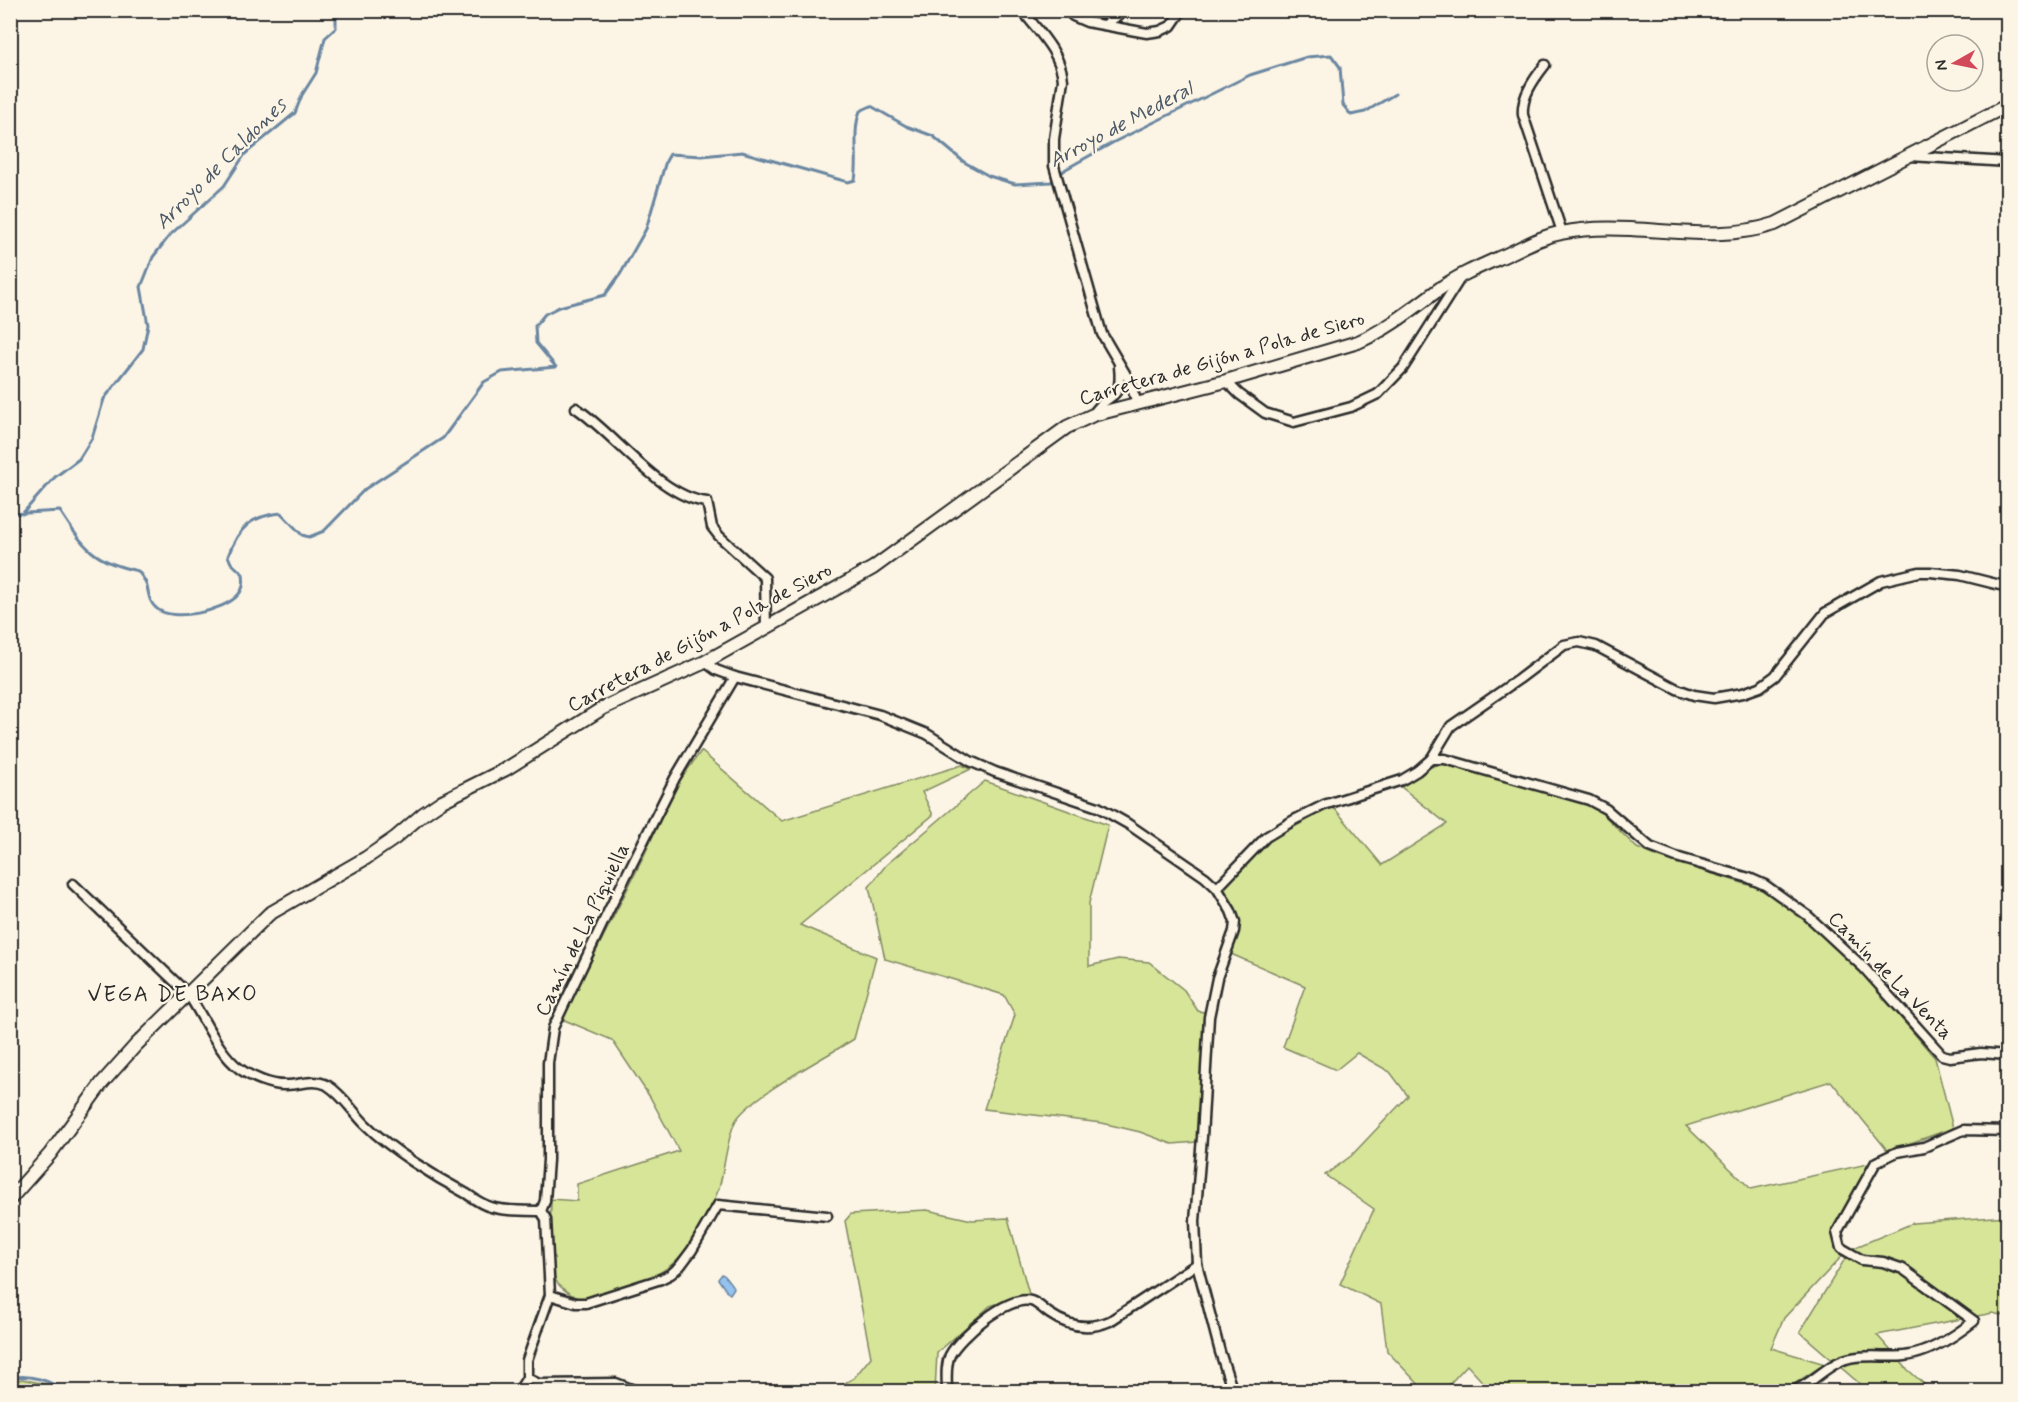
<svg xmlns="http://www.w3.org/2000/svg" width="2018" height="1402" font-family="Mynerve,sans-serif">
<rect width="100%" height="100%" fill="#fcf5e5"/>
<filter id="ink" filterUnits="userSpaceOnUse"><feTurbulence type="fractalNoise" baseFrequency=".0167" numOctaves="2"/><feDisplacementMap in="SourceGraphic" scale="12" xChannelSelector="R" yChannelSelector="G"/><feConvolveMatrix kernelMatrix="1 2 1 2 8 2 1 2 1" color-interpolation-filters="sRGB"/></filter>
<g filter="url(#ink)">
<!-- green -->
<g fill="#d6e598" stroke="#808862" stroke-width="1.5">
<path d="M701 751 782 821 962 765 971 769 922 792 933 815 800 925 876 957 854 1039C829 1055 747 1098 735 1122 726 1142 725 1167 719 1188 711 1211 688 1254 667 1268 647 1282 607 1291 582 1300 573 1296 565 1292 558 1284 548 1272 551 1216 551 1199L577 1201V1184L679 1151 650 1097 612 1040 562 1019 642 860 676 786Z"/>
<polygon points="1442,763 1586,803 1601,812 1637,848 1658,857 1762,889 1808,922 1859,969 1935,1058 1953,1128 1888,1151 1831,1081 1686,1126 1751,1189 1872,1163 1833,1228 1835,1246 1844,1254 1784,1318 1771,1348 1825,1364 1791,1386 1771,1392 1491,1391 1467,1365 1443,1391 1425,1391 1387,1351 1381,1304 1340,1284 1374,1209 1325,1175 1351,1156 1408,1096 1390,1072 1357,1053 1336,1070 1283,1047 1305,986 1231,954 1240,920 1224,888 1235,874 1270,840 1331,807 1336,810 1382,865 1447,824 1400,786 1431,767"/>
<polygon points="985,781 1108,825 1089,903 1089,966 1118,959 1149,962 1184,990 1198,1011 1204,1012 1197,1142 1172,1144 1140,1132 1102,1123 984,1109 1015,1015 1004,995 885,959 869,887 886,865"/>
<polygon points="927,1210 972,1220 1008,1218 1029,1294 990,1306 937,1353 935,1391 831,1391 854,1378 871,1357 845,1221 851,1214"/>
<polygon points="2007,1216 2007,1317 1993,1313 1877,1335 1907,1369 1932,1391 1868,1391 1800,1332 1851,1249 1913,1223"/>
<polygon points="22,1379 54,1386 62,1391 11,1391 11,1382"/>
</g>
<!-- water -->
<polygon fill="#95c2ef" stroke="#6b86a1" stroke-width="1.5" points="722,1274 725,1276 734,1288 730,1294 727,1292 718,1279"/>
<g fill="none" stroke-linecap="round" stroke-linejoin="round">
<!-- stream -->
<g stroke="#6b86a1" stroke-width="3">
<path d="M10 514 60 511C84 548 94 562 138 571 141 575 144 579 146 583 149 592 148 601 156 608 172 623 224 611 238 595 244 589 244 582 243 574L231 563 228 556C239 527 251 516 281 513L302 535 309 537 324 531 365 489 443 438 484 382 502 372 556 367 536 343 535 326 545 314 559 307 605 295 621 273 646 229 666 161 670 154 702 156 742 152 848 182 855 180C859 157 852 132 860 111L871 106 906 126 933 136 964 162 989 176 1015 184 1051 182 1066 169 1114 142 1250 75 1307 57 1331 55 1340 67 1343 105 1351 115 1365 112 1395 94"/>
<polyline points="22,514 55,477 79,459 92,438 104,399 143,349 148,325 141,287 153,257 170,235 224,186 245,154 295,113 302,95 316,73 325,38 336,28 336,10"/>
<path d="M10 1378C29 1373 51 1381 66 1392"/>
</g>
<defs>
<g id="street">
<path d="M1022 10C1038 31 1061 53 1063 80L1054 139V166L1102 334 1129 380 1137 403"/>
<polyline points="1067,10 1073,16 1087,22 1147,33 1160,31 1171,26 1182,10"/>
<polyline points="1106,24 1126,10"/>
<path d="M1545 65C1534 79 1521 97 1523 115L1562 232"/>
<polyline points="1910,156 2008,162"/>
<polyline points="1226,381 1239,394 1265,413 1294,422 1351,407 1378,394 1403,368 1461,277"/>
<path d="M576 408C615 434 660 497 707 502L712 527 719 536 765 578 766 628"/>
<path d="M1093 415C1107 390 1123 405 1119 366"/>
<polyline points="705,662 716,670 735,677 880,715 927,734 970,761 995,772 1098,807 1128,824 1205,877 1217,888 1231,911 1235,922 1234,931 1217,978 1209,1017 1202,1137 1195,1221 1197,1264 1220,1352 1233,1392"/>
<polyline points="1431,759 1451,726 1519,679 1564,645 1579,642 1596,646 1677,689 1694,695 1714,698 1743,693 1760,687 1775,676 1825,613 1881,581 1919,572 1930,572 1960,575 2008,587"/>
<path d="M73 884 188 994C204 1017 217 1052 240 1069 251 1077 272 1086 286 1085 301 1085 313 1078 327 1085 343 1095 352 1111 365 1124 390 1149 435 1177 467 1194 474 1199 482 1205 491 1207 507 1212 524 1210 541 1211"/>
<polyline points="1217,888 1266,837 1294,820 1324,805 1402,780 1417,771 1431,759 1445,759 1589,800 1606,809 1650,847 1676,857 1749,878 1765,885 1807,915 1864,968 1942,1055 1950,1057 1981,1053 2008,1055"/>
<polyline points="550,1295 576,1303 586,1303 661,1279 671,1274 680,1266 692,1250 718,1205 827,1216"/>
<polyline points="527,1378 539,1384 616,1383 639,1392"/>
<polyline points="518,1392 527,1378 527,1360 550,1295 546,1219 541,1211 545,1201 548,1160 548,1063 553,1028 608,912 675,778 735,677"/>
<path d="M947 1392C947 1380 945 1366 950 1355 960 1336 1008 1295 1031 1301 1038 1303 1044 1310 1050 1314 1069 1327 1089 1330 1110 1321L1197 1264"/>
<path d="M1790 1392C1809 1387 1823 1368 1841 1361 1858 1353 1886 1358 1905 1356 1930 1353 1955 1336 1974 1321L1903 1269 1883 1262 1862 1260 1841 1248 1837 1232 1876 1162 1897 1152 1924 1147 1963 1130 2008 1131"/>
</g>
<path id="secondary" d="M10 1199 50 1154 102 1083 136 1045 269 914 366 858 395 838 423 814 442 801 506 769 603 708 705 662 873 568 1067 427 1093 415 1226 381 1358 342C1388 329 1411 310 1438 290 1460 274 1486 264 1510 253 1527 245 1543 236 1561 233 1631 218 1706 247 1775 224L2008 105"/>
</defs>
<!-- street casing -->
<use href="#street" stroke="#2b2b2b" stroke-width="13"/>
<!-- secondary casing -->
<use href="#secondary" stroke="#2b2b2b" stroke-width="16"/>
<!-- street -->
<use href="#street" stroke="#fcf5e5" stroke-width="8"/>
<!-- secondary -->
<use href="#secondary" stroke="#fcf5e5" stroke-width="12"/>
</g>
</g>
<g text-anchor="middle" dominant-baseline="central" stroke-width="4.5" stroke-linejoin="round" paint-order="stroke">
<!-- street labels -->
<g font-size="20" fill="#2b2b2b" stroke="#fcf5e5">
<text transform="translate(1222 359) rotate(-16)">Carretera de Gijón a Pola de Siero</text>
<text transform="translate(700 638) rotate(-28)">Carretera de Gijón a Pola de Siero</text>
<text transform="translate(583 930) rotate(-64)">Camín de La Piquiella</text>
<text transform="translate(1890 976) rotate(46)">Camín de La Venta</text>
</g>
<!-- water labels -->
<g font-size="21" font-style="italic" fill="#4b5866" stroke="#fcf5e5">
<text transform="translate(1121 125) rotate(-28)">Arroyo de Mederal</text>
<text transform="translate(221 164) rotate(-45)">Arroyo de Caldones</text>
</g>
<!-- quarter labels -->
<g font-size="22" letter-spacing="1.5" fill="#2b2b2b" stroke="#fcf5e5">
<text x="173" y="995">VEGA DE BAXO</text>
</g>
</g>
<!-- margin -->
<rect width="2018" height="1402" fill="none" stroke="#fcf5e5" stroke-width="36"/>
<rect x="18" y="18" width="1982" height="1366" fill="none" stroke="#2b2b2b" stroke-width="2" filter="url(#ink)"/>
<!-- north arrow -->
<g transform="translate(1955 63) rotate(261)"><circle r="28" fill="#fcf5e5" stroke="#a8a49b" stroke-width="1.5"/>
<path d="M0-4.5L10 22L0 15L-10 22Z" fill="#d1495b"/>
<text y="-9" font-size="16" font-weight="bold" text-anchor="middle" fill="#2b2b2b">N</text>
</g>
</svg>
